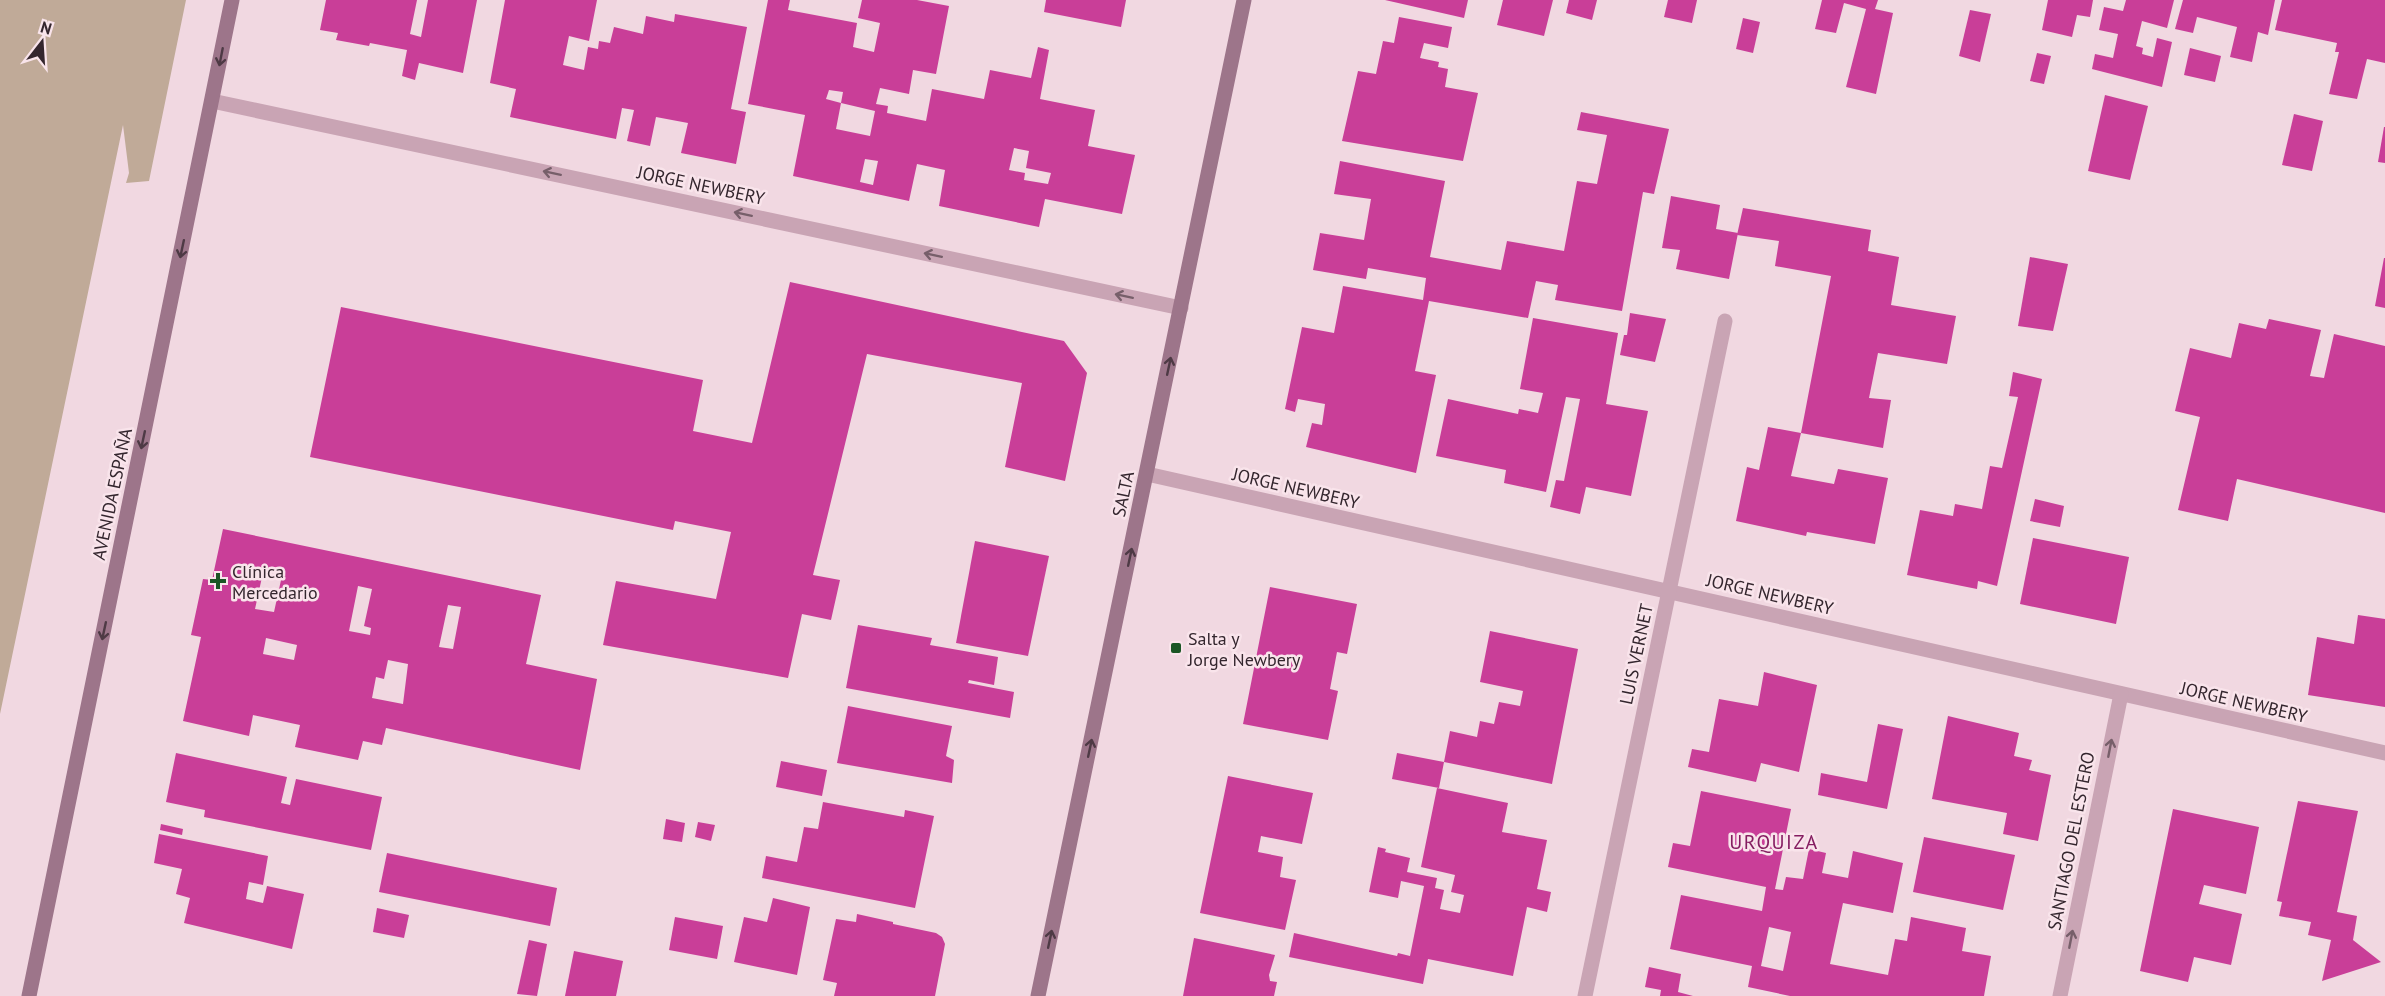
<svg xmlns="http://www.w3.org/2000/svg" width="2385" height="996" font-family="'PT Sans',sans-serif">
<rect width="100%" height="100%" fill="#f1d8e1"/>
<!-- green -->
<polygon fill="#c0aa98" points="0,0 186,0 149,181 126,183 129,173 123,125 0,714"/>
<!-- building -->
<g fill="#c93e98" fill-rule="evenodd">
<polygon points="326,0 417,0 410,34 421,37 428,0 477,0 463,73 419,63 415,80 402,76 407,50 370,43 369,46 336,40 338,33 320,30"/>
<polygon points="505,0 597,0 589,41 569,36 563,65 584,70 588,47 598,49 599,41 610,43 614,27 643,34 646,16 674,22 675,14 747,27 731,109 746,112 736,164 681,153 688,123 656,117 650,146 627,141 634,110 622,108 616,139 510,117 516,89 490,83"/>
<path d="M768 0H790L788 10 857 23 853 47 874 52 880 23 858 18 862 0H917L949 6 936 74 913 70 909 94 880 88 876 104 888 106 887 113 926 121 932 89 984 99 990 70 1031 78 1038 47 1049 50 1040 99 1095 110 1088 146 1135 155 1122 214 1045 199 1039 227 939 206 945 170 917 164 909 201 793 176 805 115 748 104ZM829 90 843 92 841 103 826 99ZM841 103 875 111 870 136 836 129ZM1014 148 1029 151 1026 168 1051 173 1048 184 1024 180 1025 173 1009 170ZM865 159 878 161 873 185 860 182Z"/>
<polygon points="1046,0 1126,0 1121,27 1044,12"/>
<polygon points="1385,0 1468,0 1464,18"/>
<polygon points="1503,0 1553,0 1544,36 1497,25"/>
<polygon points="1569,0 1597,0 1592,20 1566,13"/>
<polygon points="1668,0 1697,0 1692,23 1664,17"/>
<polygon points="1822,0 1878,0 1875,9 1893,13 1876,94 1846,87 1866,9 1844,3 1836,33 1815,29"/>
<polygon points="2048,0 2093,0 2090,17 2077,15 2072,37 2042,30"/>
<polygon points="2126,0 2174,0 2167,28 2142,21 2136,46 2143,48 2142,54 2153,57 2157,38 2172,42 2162,87 2092,69 2095,54 2113,58 2118,34 2099,30 2104,7 2123,11"/>
<polygon points="2183,0 2275,0 2268,35 2258,32 2252,62 2230,57 2237,27 2197,17 2193,33 2175,29"/>
<polygon points="2282,0 2385,0 2385,63 2367,59 2357,99 2329,94 2339,52 2335,52 2337,43 2275,30"/>
<polygon points="1970,10 1991,14 1980,62 1959,56"/>
<polygon points="1399,17 1452,27 1448,48 1424,43 1420,58 1439,62 1438,67 1448,69 1445,87 1478,93 1463,161 1342,141 1358,71 1376,74 1383,41 1394,43"/>
<polygon points="1743,18 1760,22 1753,53 1736,49"/>
<polygon points="2190,48 2221,56 2215,82 2184,75"/>
<polygon points="2037,53 2051,56 2044,84 2030,81"/>
<polygon points="2105,95 2148,106 2130,180 2088,171"/>
<polygon points="1581,112 1669,129 1654,194 1643,192 1622,311 1555,300 1558,285 1536,281 1528,318 1429,301 1415,371 1436,375 1416,473 1306,447 1312,423 1322,425 1325,404 1298,399 1295,412 1285,409 1302,327 1334,333 1343,286 1423,300 1426,278 1368,268 1366,279 1313,270 1320,233 1364,240 1371,199 1334,194 1340,161 1445,181 1430,257 1501,270 1507,241 1564,251 1577,181 1597,184 1607,135 1577,130"/>
<polygon points="2294,114 2323,121 2312,171 2282,165"/>
<polygon points="2384,127 2385,127 2385,163 2378,162"/>
<polygon points="1671,196 1720,205 1716,229 1738,233 1729,279 1676,269 1680,250 1662,248"/>
<polygon points="1743,208 1871,230 1868,251 1899,257 1891,305 1956,316 1947,364 1878,353 1869,398 1891,400 1883,448 1801,433 1831,276 1775,266 1779,241 1737,235"/>
<polygon points="2030,257 2068,264 2053,331 2018,326"/>
<polygon points="2384,258 2385,258 2385,308 2375,306"/>
<polygon points="790,282 1064,341 1087,373 1065,481 1005,467 1022,383 867,354 813,575 840,580 831,620 802,614 788,678 603,645 616,581 716,599 731,532 675,521 673,530 310,457 341,307 703,380 693,431 752,443"/>
<polygon points="1630,313 1666,319 1655,362 1620,355 1624,335 1627,335"/>
<polygon points="1533,318 1618,333 1606,404 1648,411 1631,496 1586,487 1580,514 1550,507 1556,480 1564,481 1580,399 1566,397 1546,492 1504,483 1506,470 1436,456 1448,399 1518,414 1519,409 1538,413 1543,393 1520,389"/>
<polygon points="2269,319 2321,330 2310,376 2324,378 2334,334 2385,346 2385,513 2237,479 2228,521 2178,510 2200,417 2175,411 2190,348 2231,358 2239,323 2266,329"/>
<polygon points="2013,372 2042,379 1997,586 1978,581 1977,589 1907,575 1920,510 1953,516 1955,504 1982,509 1990,466 2002,468 2018,397 2009,396"/>
<polygon points="1768,427 1801,433 1791,476 1834,484 1838,469 1888,478 1875,544 1807,532 1806,536 1736,521 1747,467 1759,470"/>
<polygon points="2035,499 2064,506 2060,527 2030,521"/>
<path d="M223 529 541 595 526 664 597 679 580 770 386 728 382 745 363 741 358 760 295 747 300 725 253 715 249 736 183 721 201 637 191 635 203 579 212 580ZM264 568 283 571 274 612 255 609ZM358 586 372 589 364 626 371 628 370 635 349 631ZM448 605 461 607 453 649 439 647ZM266 638 297 645 294 660 263 654ZM388 660 408 664 403 704 372 698 376 677 384 679Z"/>
<polygon points="2033,538 2129,557 2116,624 2020,604"/>
<polygon points="975,541 1049,556 1028,656 956,643"/>
<polygon points="1270,587 1357,604 1347,654 1337,652 1330,689 1338,691 1328,740 1243,724"/>
<polygon points="2358,615 2385,619 2385,707 2308,695 2317,637 2354,644"/>
<polygon points="858,625 932,638 930,645 998,657 994,685 969,680 968,683 1014,692 1010,718 846,688"/>
<polygon points="1490,631 1578,649 1552,784 1444,762 1439,788 1392,779 1397,753 1444,762 1450,731 1477,737 1480,721 1494,724 1499,702 1520,706 1523,691 1480,682"/>
<polygon points="1764,672 1817,685 1799,772 1761,763 1756,782 1688,767 1692,749 1709,752 1719,699 1758,706"/>
<polygon points="848,706 952,726 946,756 954,760 952,783 837,763"/>
<polygon points="1948,716 2019,733 2014,756 2032,760 2029,770 2051,775 2038,841 2003,834 2007,813 1932,799"/>
<polygon points="1878,724 1903,729 1887,809 1818,795 1821,773 1867,782"/>
<polygon points="176,753 287,777 281,803 290,805 296,779 382,797 371,850 204,817 205,810 166,802"/>
<polygon points="781,761 827,770 822,796 776,787"/>
<polygon points="1228,776 1313,793 1302,844 1261,836 1258,852 1283,857 1280,877 1296,880 1285,930 1200,913"/>
<polygon points="1437,788 1508,803 1502,832 1547,840 1537,889 1551,892 1547,912 1527,907 1513,976 1428,959 1423,984 1289,957 1294,933 1397,956 1398,953 1410,956 1424,886 1401,881 1398,898 1369,892 1378,847 1386,849 1385,852 1410,858 1407,872 1437,878 1435,888 1444,890 1440,909 1460,913 1464,895 1451,892 1455,875 1421,867"/>
<path d="M1701 791 1791 809 1775 889 1783 890 1786 877 1803 879 1809 849 1826 853 1822 873 1848 878 1853 851 1903 863 1893 913 1843 903 1830 964 1888 975 1895 939 1907 941 1911 917 1966 928 1962 951 1991 956 1984 996H1790L1748 987 1752 966 1670 949 1681 895 1762 911 1766 887 1668 867 1673 843 1690 846ZM1769 927 1791 932 1783 971 1761 966Z"/>
<polygon points="2298,801 2358,811 2337,912 2357,916 2353,940 2381,962 2322,981 2331,940 2308,935 2311,922 2279,916 2282,902 2277,901"/>
<polygon points="823,802 904,817 905,810 934,816 915,908 762,878 766,856 797,862 804,827 818,829"/>
<polygon points="2173,809 2259,827 2246,894 2204,885 2199,904 2242,914 2231,965 2194,957 2188,982 2140,971"/>
<polygon points="666,819 685,823 682,842 663,839"/>
<polygon points="698,822 715,825 711,841 695,837"/>
<polygon points="161,824 183,829 182,835 160,830"/>
<polygon points="159,834 268,856 263,885 249,882 246,899 263,903 267,886 304,894 292,949 184,923 190,898 176,894 182,869 154,863"/>
<polygon points="1924,837 2015,855 2003,910 1913,892"/>
<polygon points="387,853 557,888 550,926 379,892"/>
<polygon points="773,898 810,907 797,975 734,962 744,917 767,922"/>
<polygon points="377,908 409,915 404,938 373,932"/>
<polygon points="857,914 893,922 893,924 936,933 942,937 945,944 935,996 834,996 837,983 823,980 836,919 856,922"/>
<polygon points="675,917 723,926 717,959 669,950"/>
<polygon points="1194,938 1275,955 1269,975 1270,981 1277,982 1274,996 1183,996"/>
<polygon points="529,940 547,944 537,996 517,994"/>
<polygon points="574,951 623,961 616,996 565,996"/>
<polygon points="1649,967 1681,974 1678,992 1693,996 1660,996 1661,990 1645,987"/>
</g>
<g fill="none" stroke-linecap="round" stroke-linejoin="round">
<!-- street -->
<g stroke="#c9a4b4" stroke-width="15">
<polyline points="212,101 1181,308"/>
<polyline points="1147,474 2385,753"/>
<polyline points="1585,996 1725,321"/>
<polyline points="2060,996 2121,694"/>
</g>
<!-- secondary -->
<g stroke="#9d758a" stroke-width="15">
<polyline points="29,996 232,0"/>
<polyline points="1038,996 1244,0"/>
</g>
</g>
<!-- one-way arrows -->
<defs><path id="oneway-shaft" d="M-6 0H5M1.5-3L5.5 0L1.5 3" fill="none" stroke-width="1.6" stroke-linecap="round" stroke-linejoin="round" transform="scale(1.5)"/></defs>
<g stroke="#4e3a45">
<use href="#oneway-shaft" transform="translate(221 57) rotate(101)"/>
<use href="#oneway-shaft" transform="translate(182 249) rotate(102)"/>
<use href="#oneway-shaft" transform="translate(1169 366) rotate(-78)"/>
<use href="#oneway-shaft" transform="translate(143 440) rotate(102)"/>
<use href="#oneway-shaft" transform="translate(1130 557) rotate(-78)"/>
<use href="#oneway-shaft" transform="translate(104 631) rotate(102)"/>
<use href="#oneway-shaft" transform="translate(1090 748) rotate(-78)"/>
<use href="#oneway-shaft" transform="translate(1050 939) rotate(-78)"/>
</g>
<g stroke="#775f6a">
<use href="#oneway-shaft" transform="translate(552 173) rotate(-168)"/>
<use href="#oneway-shaft" transform="translate(743 214) rotate(-168)"/>
<use href="#oneway-shaft" transform="translate(933 255) rotate(-168)"/>
<use href="#oneway-shaft" transform="translate(1124 296) rotate(-168)"/>
<use href="#oneway-shaft" transform="translate(2110 748) rotate(-79)"/>
<use href="#oneway-shaft" transform="translate(2071 939) rotate(-79)"/>
</g>
<!-- markers -->
<g fill="#1b5625" stroke="#f9e4eb" stroke-width="2">
<path d="M215 572h6v6h6v6h-6v6h-6v-6h-6v-6h6z"/>
<rect x="1170" y="642" width="12" height="12" rx="3"/>
</g>
<g text-anchor="middle" dominant-baseline="central" stroke-width="5" stroke-linejoin="round" paint-order="stroke">
<!-- street labels -->
<g font-size="18" fill="#34262e" stroke="#f9e4eb">
<text transform="translate(701 185) rotate(12)">JORGE NEWBERY</text>
<text transform="translate(1296 488) rotate(13)">JORGE NEWBERY</text>
<text transform="translate(112 494) rotate(-78)">AVENIDA ESPAÑA</text>
<text transform="translate(1123 494) rotate(-78)">SALTA</text>
<text transform="translate(1770 594) rotate(13)">JORGE NEWBERY</text>
<text transform="translate(1636 654) rotate(-78)">LUIS VERNET</text>
<text transform="translate(2244 702) rotate(13)">JORGE NEWBERY</text>
<text transform="translate(2071 841) rotate(-79)">SANTIAGO DEL ESTERO</text>
</g>
<!-- poi labels -->
<g font-size="18" fill="#34262e" stroke="#f9e4eb" text-anchor="start">
<text x="232" y="571">Clínica<tspan x="232" dy="21">Mercedario</tspan></text>
<text x="1188" y="638">Salta y<tspan x="1188" dy="21">Jorge Newbery</tspan></text>
</g>
<!-- neighbourhood labels -->
<g font-size="20" letter-spacing="1.5" fill="#851d61" stroke="#f9e4eb">
<text x="1774" y="842">URQUIZA</text>
</g>
</g>
<!-- north arrow -->
<g transform="translate(42 42) rotate(17)" stroke="#f9e4eb" stroke-width="4.5" paint-order="stroke">
<path d="M0-4.5L10 22L0 15L-10 22Z" fill="#34262e"/>
<text y="-9" font-size="16" font-weight="bold" text-anchor="middle" fill="#34262e">N</text>
</g>
</svg>
